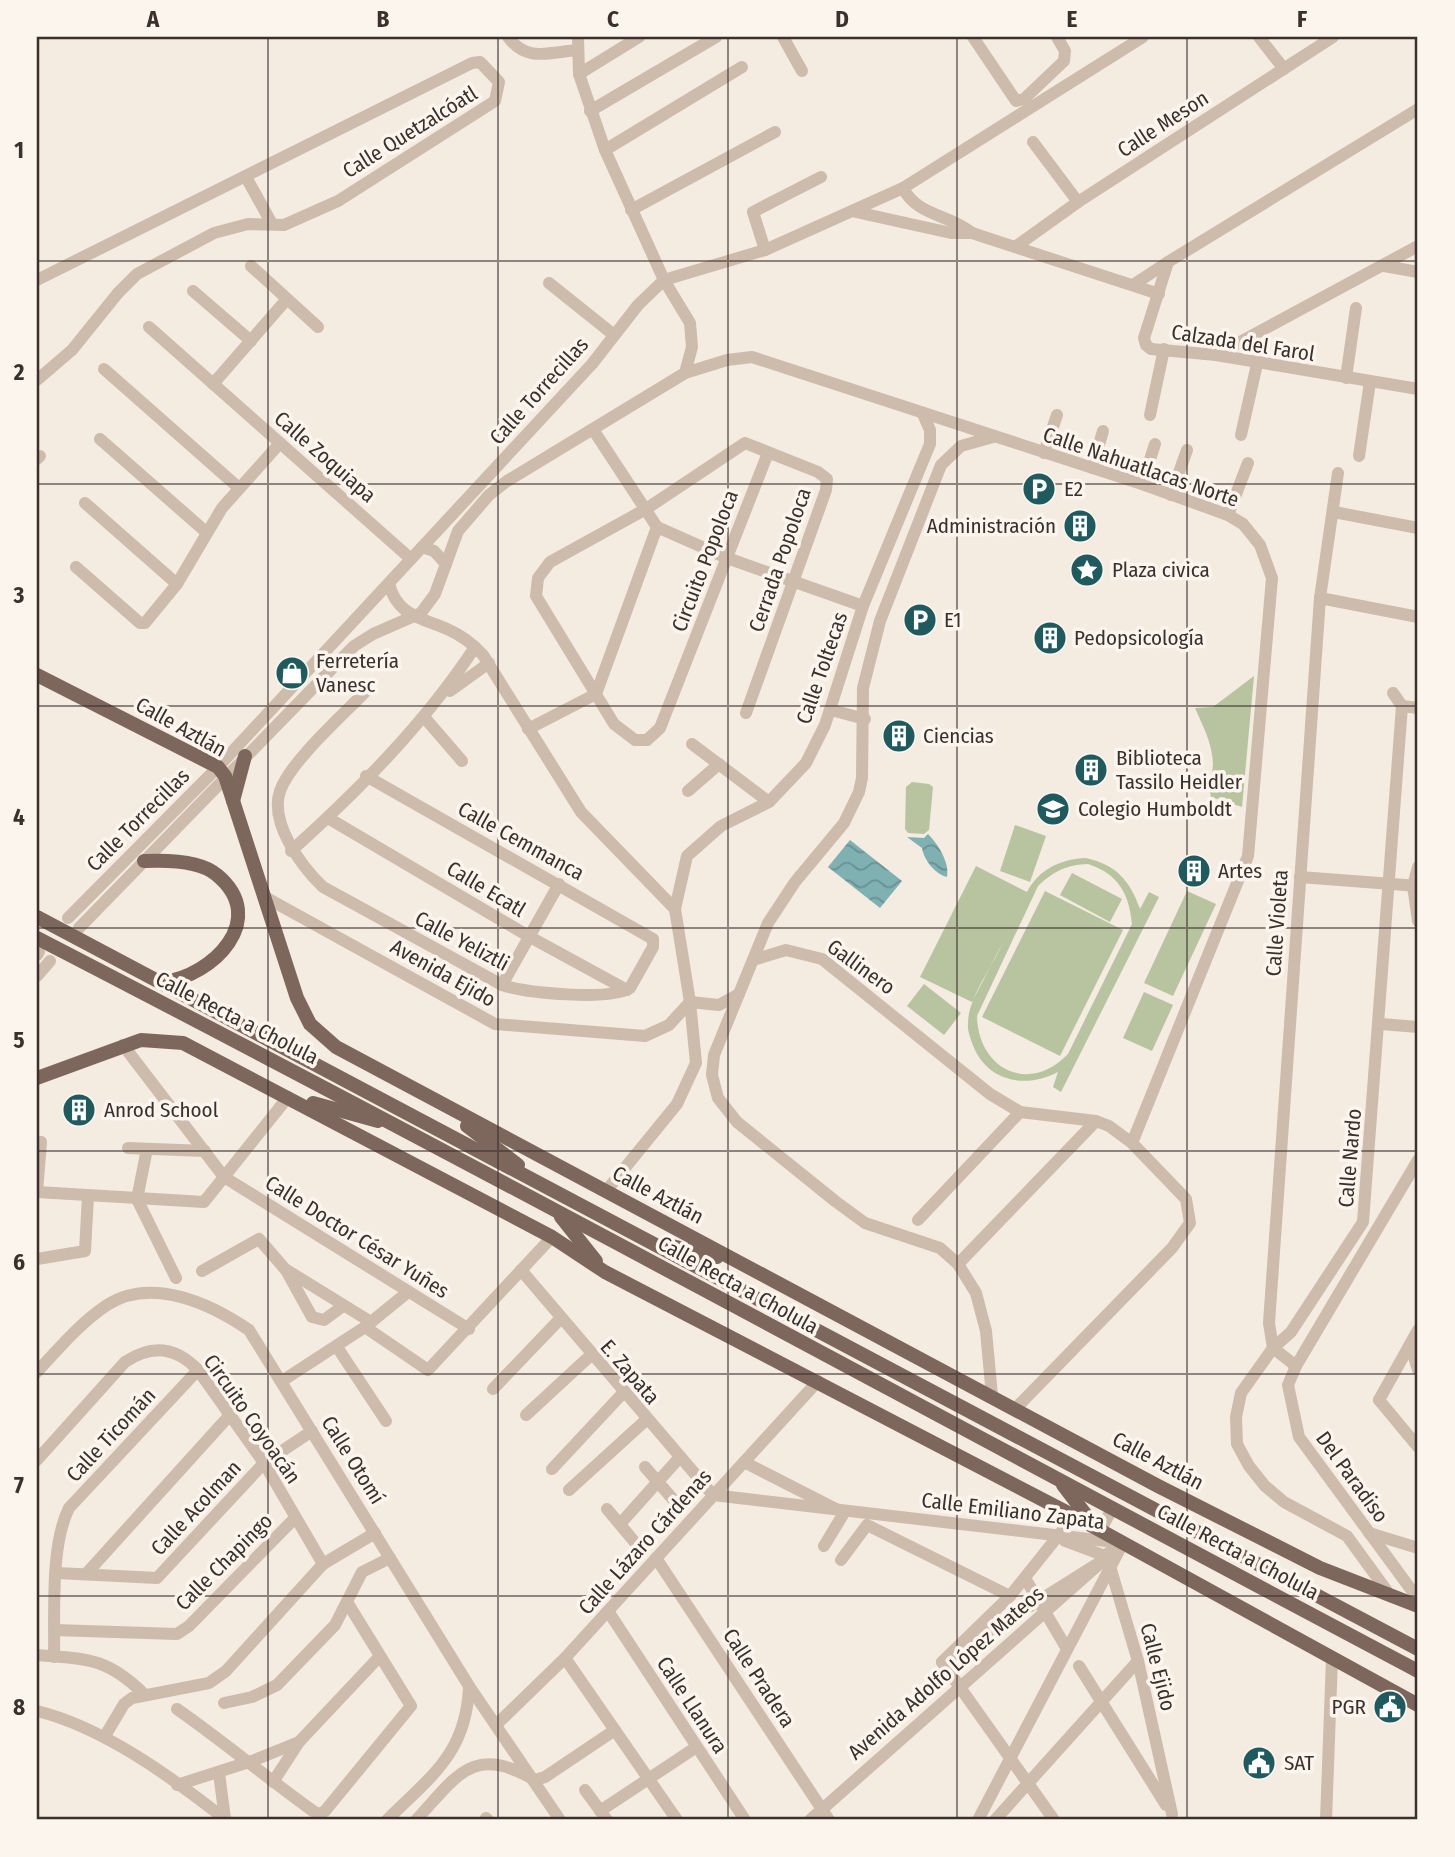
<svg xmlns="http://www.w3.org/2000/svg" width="1455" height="1857" font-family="'Fira Sans Condensed',sans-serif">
<defs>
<pattern id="water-waves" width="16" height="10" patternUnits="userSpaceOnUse" patternTransform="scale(1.75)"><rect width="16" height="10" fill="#7fb0b2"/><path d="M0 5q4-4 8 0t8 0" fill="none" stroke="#699091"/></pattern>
</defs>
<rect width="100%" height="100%" fill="#f4ebe1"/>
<!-- park -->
<g fill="#b8c4a0" fill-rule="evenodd">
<path d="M1254 676 1242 807 1211 797C1208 785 1213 775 1213 763 1212 743 1203 726 1195 708L1213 707Z"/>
<polygon points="912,782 929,784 933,787 929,830 924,834 908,833 905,829 906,787"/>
<polygon points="1015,825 1046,836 1030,882 1000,871"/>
<path d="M1086 858C1117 865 1130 881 1140 909L1149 892 1159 897 1061 1092 1053 1087 1058 1072C1028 1088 991 1083 975 1050 972 1043 967 1031 968 1024 968 997 992 968 1002 944L972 1002 920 977 976 866 1027 892C1039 869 1061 859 1086 858ZM1088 864C1118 874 1129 893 1132 924L1068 1054C1029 1095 978 1069 977 1016L1038 886C1054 871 1066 865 1088 864Z"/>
<polygon points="1072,873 1122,899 1110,922 1060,895"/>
<polygon points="1045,891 1123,930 1060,1056 982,1017"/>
<polygon points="1187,891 1216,904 1173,996 1144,983"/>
<polygon points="924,984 961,1013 944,1035 907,1006"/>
<polygon points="1144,992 1173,1005 1152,1051 1123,1038"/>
</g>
<!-- water -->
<g fill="url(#water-waves)">
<path d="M928 834C938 844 950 863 947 877 935 874 924 860 922 848L907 837 924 838Z"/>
<polygon points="850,840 902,881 880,908 828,867"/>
</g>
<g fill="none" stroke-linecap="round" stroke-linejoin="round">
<!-- minor -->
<g stroke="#cdbbac" stroke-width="12">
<path d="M508 37C527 63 550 52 578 50"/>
<polyline points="578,37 579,74 605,150 664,280 690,323 692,347 685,373"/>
<polyline points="783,37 802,71"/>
<polyline points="973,37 1016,101 1024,99 1064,61 1065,51 1057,37"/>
<polyline points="1259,37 1284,69"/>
<polyline points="579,74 639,37"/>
<polyline points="1418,109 1168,262 1144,338 1146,345 1151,349 1216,355 1418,389"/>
<polyline points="590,111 716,37"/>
<polyline points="1033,142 1078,202"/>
<polyline points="605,150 742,67"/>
<polyline points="246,177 272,224"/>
<path d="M903 188C917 216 949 214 972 233L1159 294"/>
<polyline points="631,210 775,132"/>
<polyline points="856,212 951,233 972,233"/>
<polyline points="1015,247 1078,202 1333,37"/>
<polyline points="765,250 753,212 821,177"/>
<polyline points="251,266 318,327"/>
<polyline points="1384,266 1418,272"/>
<polyline points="37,280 472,63 480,62 499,82 495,101 338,201 284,225 248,224 214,233 137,274 118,293 72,350 37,380"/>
<polyline points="549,283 614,335"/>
<polyline points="1133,285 1168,262"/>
<polyline points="193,291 251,341"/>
<polyline points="149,327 411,559"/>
<polyline points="1216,355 1418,246"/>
<polyline points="104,369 239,488"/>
<polyline points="1346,378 1356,308"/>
<polyline points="213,384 287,299"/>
<polyline points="1150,415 1164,349"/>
<polyline points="594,431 657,527 727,558 863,606"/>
<polyline points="1241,435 1257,364"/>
<polyline points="100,439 206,532"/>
<polyline points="1044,453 1057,415"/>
<polyline points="1359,456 1370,382"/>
<polyline points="37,459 40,456"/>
<polyline points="1092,468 1103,431"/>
<polyline points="1142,484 1155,444"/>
<polyline points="1171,495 1187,450"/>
<polyline points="85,503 177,584"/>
<polyline points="1334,512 1418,528"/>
<polyline points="1228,515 1248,463"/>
<polyline points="422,547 434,551 446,564"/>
<polyline points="76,567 140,623 145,623 177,584 222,508 280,443"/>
<path d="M389 583C396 615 421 618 447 629 461 635 473 644 483 655L581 812 675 909"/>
<polyline points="1320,598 1418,617"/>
<polyline points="450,691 489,663"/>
<path d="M365 692C342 716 290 762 280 791 269 823 302 867 323 887L502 985C527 993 609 1001 630 988L653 947V939L366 776"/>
<polyline points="1393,693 1402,706"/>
<polyline points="1402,706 1418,708"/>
<polyline points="831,710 865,719"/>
<polyline points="746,713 826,490 827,479 818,472 745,443 646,509 550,562 538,578 536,596 614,724 635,740 647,740 660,728 768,453"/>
<polyline points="424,717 462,761"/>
<polyline points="528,729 596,694 657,527"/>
<polyline points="692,744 769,802"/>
<polyline points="688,791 719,764"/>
<polyline points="328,818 530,937 627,990"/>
<path d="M291 851C359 790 425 723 475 647"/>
<polyline points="1418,867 1413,886 1418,921"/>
<polyline points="1300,877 1418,886"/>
<polyline points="263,896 495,1024 645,1036 669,1025 690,1002"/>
<polyline points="68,918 218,767 592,364 638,305 664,280 765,250 903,188 1143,37"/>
<polyline points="79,928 354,646 373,634 421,613 435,594 458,531 489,495 507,481 685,373 727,360 752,357 1142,484 1228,515 1243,524 1260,545 1272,578 1248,856 1132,1143"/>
<polyline points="37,955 39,952"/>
<polyline points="753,960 786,950 822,959 990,1094 1020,1112 1096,1121 1109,1126 1132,1143 1186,1199 1190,1223 1172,1248 1016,1408"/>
<polyline points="37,976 50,961"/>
<polyline points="502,985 559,884"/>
<polyline points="690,1002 719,1005 739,994"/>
<polyline points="1381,1024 1418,1027"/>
<polyline points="123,1045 224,1177 469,1329"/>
<polyline points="128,1148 205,1151"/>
<polyline points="147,1149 137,1199 176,1278"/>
<polyline points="1418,1160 1296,1366 1288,1385 1299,1437 1418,1599"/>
<polyline points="606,1191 677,1104 696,1063 690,1002 675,909 687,856 721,826 769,802 806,763 825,725 863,606 930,444 930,430 923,414"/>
<polyline points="37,1192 204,1202 288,1097"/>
<polyline points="37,1192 41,1142"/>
<polyline points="918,1220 1020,1112"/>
<polyline points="37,1259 85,1251 88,1196"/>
<polyline points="958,1264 1096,1121"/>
<polyline points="286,1270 312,1317 324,1320 343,1306"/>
<polyline points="521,1270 713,1495 1123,1543 978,1820"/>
<polyline points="202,1271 259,1239 285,1269 371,1322"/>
<polyline points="365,1327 428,1370 552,1237"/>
<polyline points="337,1347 386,1421"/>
<polyline points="1411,1347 1418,1370"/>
<polyline points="1296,1366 1273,1348 1269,1323 1320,598 1338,473"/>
<path d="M37 1372C59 1348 80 1323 107 1305 152 1276 211 1304 249 1330L469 1686 560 1820"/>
<polyline points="282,1381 365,1327 408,1292"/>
<polyline points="493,1389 560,1319"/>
<polyline points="992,1396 986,1331 976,1293 958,1264 940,1248 865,1223 835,1201 737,1122 718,1098 712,1075 714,1055 768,923 795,882 844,823 859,792 862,778 863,688 880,621 941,465 961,446 993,437"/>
<polyline points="1379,1400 1418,1330"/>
<polyline points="1379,1400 1418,1447"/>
<polyline points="526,1415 591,1355"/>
<path d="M37 1460 125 1362C152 1344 176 1347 198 1370L264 1463 323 1564"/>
<polyline points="744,1462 844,1513 824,1546"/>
<polyline points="645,1467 677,1504"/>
<polyline points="552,1469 623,1393"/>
<polyline points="569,1490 646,1420"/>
<polyline points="607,1509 638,1546"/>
<polyline points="620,1524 680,1457"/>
<polyline points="1369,1533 1418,1548"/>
<polyline points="1103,1539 1100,1531 1112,1509"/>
<polyline points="1065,1541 1108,1557"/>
<polyline points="656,1558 829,1820"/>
<polyline points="841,1560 867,1525 1010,1596"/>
<polyline points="1109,1563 1138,1661 1172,1814"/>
<polyline points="57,1573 157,1578 264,1463 312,1431"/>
<polyline points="86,1574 229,1416"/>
<polyline points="1025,1578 1067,1649"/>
<polyline points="1387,1591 1347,1536 1284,1502 1265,1486 1249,1466 1237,1444 1236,1417 1241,1393 1273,1348 1291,1332 1363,1222 1402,706"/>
<polyline points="608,1611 745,1820"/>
<polyline points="54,1630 177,1634 189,1626 295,1518"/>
<path d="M37 1655C87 1659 106 1657 144 1694"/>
<path d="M54 1657C55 1614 50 1546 69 1508L198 1370"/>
<polyline points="565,1658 677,1820"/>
<polyline points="942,1662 1054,1820"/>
<polyline points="1079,1666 1166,1805"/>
<polyline points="224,1703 252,1697 277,1685 335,1625 362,1572 390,1558"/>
<path d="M177 1709C224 1742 267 1778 313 1811L319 1814 325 1811 411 1706 347 1602"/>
<path d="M37 1711C103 1727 173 1778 226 1820"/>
<polyline points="496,1725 565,1658 818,1381"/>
<polyline points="105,1736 124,1704 132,1698 209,1683 226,1671 323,1564 375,1533"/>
<polyline points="219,1773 225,1819"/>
<polyline points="273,1782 299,1742"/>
<polyline points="177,1785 252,1761 299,1742 380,1656"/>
<polyline points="585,1790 607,1820"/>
<polyline points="600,1811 695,1748"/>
<polyline points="486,1818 488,1820"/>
<path d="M387 1820C431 1776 466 1754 469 1687"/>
<path d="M416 1820C458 1775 472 1744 535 1780L545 1777 615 1730"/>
<polyline points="810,1820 1123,1543 1107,1554 1108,1557 942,1662 1010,1596 1074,1516"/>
<polyline points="995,1820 1138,1661"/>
<polyline points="1326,1820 1332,1658"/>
</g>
<!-- major -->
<g stroke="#7d675c" stroke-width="14">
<polyline points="37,675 218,767 225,776 297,998 310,1024 336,1047 1158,1486 1320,1568 1418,1606"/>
<polyline points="233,801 245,756"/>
<path d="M144 861C165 860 200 860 217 875 270 919 213 976 163 982"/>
<polyline points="37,917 1418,1649"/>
<path d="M37 938C500 1177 957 1427 1418 1671"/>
<polyline points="37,1078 141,1040 183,1043 552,1237 605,1272 1074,1516 1418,1705"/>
<polyline points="313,1103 378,1121"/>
<polyline points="467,1126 518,1165"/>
<polyline points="561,1217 596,1261"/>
<polyline points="672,1246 717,1257"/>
<polyline points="1063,1485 1093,1524"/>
</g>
</g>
<!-- grid -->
<path fill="none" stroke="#3b302b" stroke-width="2" stroke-opacity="0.55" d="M268 37V1820M498 37V1820M728 37V1820M957 37V1820M1187 37V1820M37 261H1418M37 484H1418M37 706H1418M37 928H1418M37 1151H1418M37 1374H1418M37 1596H1418"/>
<!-- icons -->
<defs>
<symbol id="parking-disc" viewBox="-11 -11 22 22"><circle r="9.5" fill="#1f5a5e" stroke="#fbf5ee"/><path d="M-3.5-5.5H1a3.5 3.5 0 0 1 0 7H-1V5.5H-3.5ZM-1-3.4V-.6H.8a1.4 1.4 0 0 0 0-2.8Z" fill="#fff"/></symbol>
<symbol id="building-disc" viewBox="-11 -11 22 22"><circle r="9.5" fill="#1f5a5e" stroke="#fbf5ee"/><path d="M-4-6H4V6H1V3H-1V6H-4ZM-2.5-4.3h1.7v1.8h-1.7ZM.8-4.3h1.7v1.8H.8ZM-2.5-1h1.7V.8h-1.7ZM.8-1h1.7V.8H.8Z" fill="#fff"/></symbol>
<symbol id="sight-disc" viewBox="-11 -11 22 22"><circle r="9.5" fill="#1f5a5e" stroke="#fbf5ee"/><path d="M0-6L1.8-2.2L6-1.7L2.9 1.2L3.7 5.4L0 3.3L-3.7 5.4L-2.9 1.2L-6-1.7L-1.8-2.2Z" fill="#fff"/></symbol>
<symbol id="shop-disc" viewBox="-11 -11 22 22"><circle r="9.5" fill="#1f5a5e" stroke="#fbf5ee"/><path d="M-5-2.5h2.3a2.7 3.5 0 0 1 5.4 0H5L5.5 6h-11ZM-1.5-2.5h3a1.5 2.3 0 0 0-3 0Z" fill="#fff"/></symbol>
<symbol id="school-disc" viewBox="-11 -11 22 22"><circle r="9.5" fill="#1f5a5e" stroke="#fbf5ee"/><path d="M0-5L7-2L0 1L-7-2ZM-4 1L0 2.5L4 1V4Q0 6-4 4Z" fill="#fff"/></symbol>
<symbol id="civic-disc" viewBox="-11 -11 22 22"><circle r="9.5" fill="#1f5a5e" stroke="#fbf5ee"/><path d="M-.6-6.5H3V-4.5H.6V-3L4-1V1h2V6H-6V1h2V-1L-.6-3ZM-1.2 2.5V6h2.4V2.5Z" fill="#fff"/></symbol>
</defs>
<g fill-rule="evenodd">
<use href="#parking-disc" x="1020" y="470" width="38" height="38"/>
<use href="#building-disc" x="1061" y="507" width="38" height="38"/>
<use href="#sight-disc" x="1068" y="551" width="38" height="38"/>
<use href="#parking-disc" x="901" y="601" width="38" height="38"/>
<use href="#building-disc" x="1031" y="619" width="38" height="38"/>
<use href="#shop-disc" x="273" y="654" width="38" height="38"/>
<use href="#building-disc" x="880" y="717" width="38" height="38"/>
<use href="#building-disc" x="1072" y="751" width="38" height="38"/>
<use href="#school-disc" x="1034" y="790" width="38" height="38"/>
<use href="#building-disc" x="1175" y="852" width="38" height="38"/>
<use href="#building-disc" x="60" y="1091" width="38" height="38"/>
<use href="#civic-disc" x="1371" y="1688" width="38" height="38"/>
<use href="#civic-disc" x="1240" y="1744" width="38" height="38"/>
</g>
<g text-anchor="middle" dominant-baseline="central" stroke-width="7" stroke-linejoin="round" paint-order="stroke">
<!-- street labels -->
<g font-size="21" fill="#3b302b" stroke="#fbf5ee">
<text transform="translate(1163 124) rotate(-33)">Calle Meson</text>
<text transform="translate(410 132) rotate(-32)">Calle Quetzalcóatl</text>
<text transform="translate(1243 343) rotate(9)">Calzada del Farol</text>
<text transform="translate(539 391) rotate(-48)">Calle Torrecillas</text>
<text transform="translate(325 457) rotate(41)">Calle Zoquiapa</text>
<text transform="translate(1141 467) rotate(19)">Calle Nahuatlacas Norte</text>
<text transform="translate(780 560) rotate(-71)">Cerrada Popoloca</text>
<text transform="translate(705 561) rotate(-69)">Circuito Popoloca</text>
<text transform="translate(822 668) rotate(-71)">Calle Toltecas</text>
<text transform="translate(181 727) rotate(29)">Calle Aztlán</text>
<text transform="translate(138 820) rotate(-45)">Calle Torrecillas</text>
<text transform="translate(521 841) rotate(29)">Calle Cemmanca</text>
<text transform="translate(486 889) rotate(31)">Calle Ecatl</text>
<text transform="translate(1277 923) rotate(-86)">Calle Violeta</text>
<text transform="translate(462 941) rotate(28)">Calle Yeliztli</text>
<text transform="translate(861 967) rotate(36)">Gallinero</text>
<text transform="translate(443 973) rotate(29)">Avenida Ejido</text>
<text transform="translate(237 1018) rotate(27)">Calle Recta a Cholula</text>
<text transform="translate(1350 1158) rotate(-85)">Calle Nardo</text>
<text transform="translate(658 1195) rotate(28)">Calle Aztlán</text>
<text transform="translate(357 1237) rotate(32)">Calle Doctor César Yuñes</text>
<text transform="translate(738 1285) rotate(29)">Calle Recta a Cholula</text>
<text transform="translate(630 1372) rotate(49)">E. Zapata</text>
<text transform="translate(252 1419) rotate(55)">Circuito Coyoacán</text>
<text transform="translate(111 1435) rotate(-47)">Calle Ticomán</text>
<text transform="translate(353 1460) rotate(58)">Calle Otomí</text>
<text transform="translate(1158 1461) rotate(28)">Calle Aztlán</text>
<text transform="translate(1352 1477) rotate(54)">Del Paradiso</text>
<text transform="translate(196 1508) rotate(-47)">Calle Acolman</text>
<text transform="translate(1013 1511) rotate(7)">Calle Emiliano Zapata</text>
<text transform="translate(645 1542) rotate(-48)">Calle Lázaro Cárdenas</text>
<text transform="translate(1238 1552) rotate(28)">Calle Recta a Cholula</text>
<text transform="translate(224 1562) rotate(-45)">Calle Chapingo</text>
<text transform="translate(1158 1667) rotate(76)">Calle Ejido</text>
<text transform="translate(946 1673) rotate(-41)">Avenida Adolfo López Mateos</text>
<text transform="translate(759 1678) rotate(57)">Calle Pradera</text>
<text transform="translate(692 1705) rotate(57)">Calle Llanura</text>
</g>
<!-- poi labels -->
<g font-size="21" fill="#3b302b" stroke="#fbf5ee" text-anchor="start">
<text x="1064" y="489">E2</text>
<text x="1056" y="526" text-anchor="end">Administración</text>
<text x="1112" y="570">Plaza civica</text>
<text x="944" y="620">E1</text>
<text x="1074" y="638">Pedopsicología</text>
<text x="316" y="661">Ferretería<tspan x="316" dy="24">Vanesc</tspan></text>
<text x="923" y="736">Ciencias</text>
<text x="1116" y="758">Biblioteca<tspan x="1116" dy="24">Tassilo Heidler</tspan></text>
<text x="1078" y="809">Colegio Humboldt</text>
<text x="1218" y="871">Artes</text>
<text x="104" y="1110">Anrod School</text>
<text x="1366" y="1707" text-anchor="end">PGR</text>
<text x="1284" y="1763">SAT</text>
</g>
</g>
<!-- border -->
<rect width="1455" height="1857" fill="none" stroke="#fbf5ee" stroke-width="77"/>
<rect x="38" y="38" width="1378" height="1780" fill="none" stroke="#3b302b" stroke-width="2.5"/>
<g font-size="23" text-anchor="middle" font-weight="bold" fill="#3b302b">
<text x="153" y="27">A</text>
<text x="383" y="27">B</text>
<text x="613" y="27">C</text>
<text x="842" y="27">D</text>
<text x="1072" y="27">E</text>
<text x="1302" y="27">F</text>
<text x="19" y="158">1</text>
<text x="19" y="380">2</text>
<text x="19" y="603">3</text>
<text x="19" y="825">4</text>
<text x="19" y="1048">5</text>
<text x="19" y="1270">6</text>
<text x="19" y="1493">7</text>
<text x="19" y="1715">8</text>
</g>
</svg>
